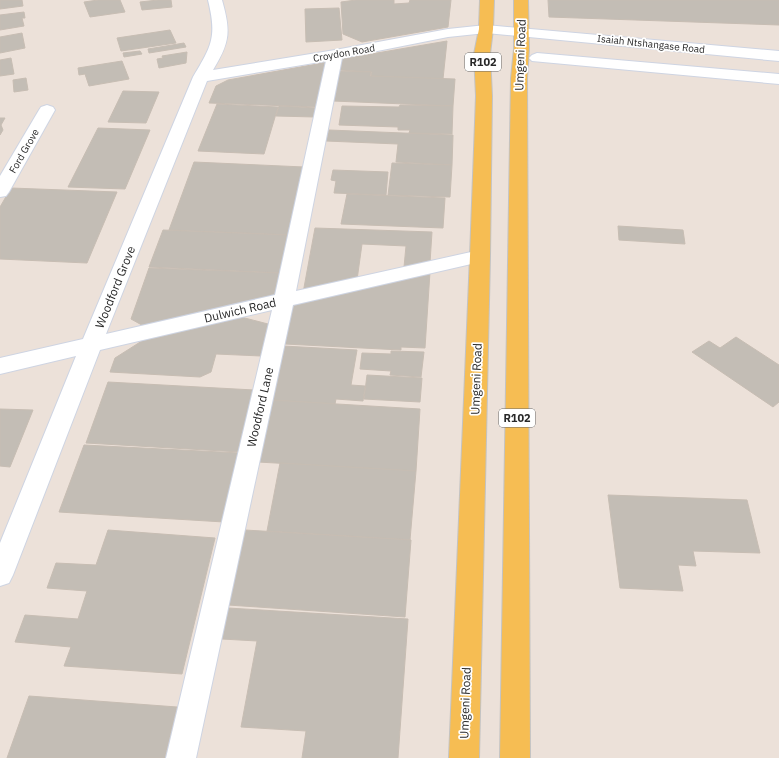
<svg xmlns="http://www.w3.org/2000/svg" width="779" height="758" font-family="'IBM Plex Sans',sans-serif">
<rect width="100%" height="100%" fill="#ece1d9"/>
<!-- building -->
<g fill="#c3bdb5" stroke="#c7bdb3">
<polygon points="0,0 22,0 23,6 0,9"/>
<polygon points="98,0 120,0 125,12 90,17 84,2"/>
<polygon points="158,0 171,0 172,7 142,10 140,2"/>
<polygon points="356,0 394,0 394,4 409,3 410,0 451,0 448,27 362,42 343,34 341,2"/>
<polygon points="548,0 779,0 779,25 549,17"/>
<polygon points="339,8 342,40 306,42 305,9"/>
<polygon points="24,12 25,18 22,18 24,26 0,30 0,15"/>
<polygon points="170,30 176,43 121,51 117,38"/>
<polygon points="22,33 25,48 0,53 0,37"/>
<polygon points="447,41 443,79 371,76 372,72 339,70 342,59"/>
<polygon points="184,43 186,47 149,53 148,49"/>
<polygon points="140,51 142,54 124,57 123,53"/>
<polygon points="187,52 186,63 159,68 157,59 163,58 162,56"/>
<polygon points="11,58 14,74 0,76 0,60"/>
<polygon points="122,61 129,79 89,86 85,74 79,75 78,68"/>
<polygon points="328,62 317,107 209,103 216,86 228,80"/>
<polygon points="339,71 371,72 370,76 455,79 453,106 333,101"/>
<polygon points="26,78 28,90 14,92 13,80"/>
<polygon points="123,91 159,92 146,123 108,122"/>
<polygon points="217,104 278,107 264,154 198,151"/>
<polygon points="400,105 453,106 452,134 409,133 410,130 398,130 398,127 339,125 342,106 399,107"/>
<polygon points="279,106 317,108 315,117 276,116"/>
<polygon points="0,118 5,118 1,125 3,130 0,135"/>
<polygon points="98,128 150,130 125,189 68,187"/>
<polygon points="329,130 453,135 452,165 396,162 398,144 326,141"/>
<polygon points="194,162 304,167 288,235 169,230"/>
<polygon points="392,163 452,165 450,197 388,195"/>
<polygon points="333,170 388,172 386,195 334,193 336,181 331,180"/>
<polygon points="11,188 117,192 87,263 0,259 0,207"/>
<polygon points="347,194 445,198 443,228 341,224"/>
<polygon points="618,226 683,230 685,244 619,240"/>
<polygon points="315,228 432,232 430,263 404,267 406,246 362,244 357,280 303,293"/>
<polygon points="163,230 289,235 281,273 149,267"/>
<polygon points="149,268 281,273 276,299 149,329 131,319"/>
<polygon points="430,272 425,348 401,347 401,350 285,344 293,304"/>
<polygon points="241,317 268,324 261,356 216,354 211,372 200,377 110,372 115,358 145,339"/>
<polygon points="736,337 779,365 779,402 773,407 692,352 709,341 720,348"/>
<polygon points="283,346 357,350 351,385 365,386 363,401 336,399 335,404 272,400"/>
<polygon points="391,351 424,352 421,377 390,375 391,371 360,369 362,353 391,354"/>
<polygon points="367,375 422,378 420,402 364,399"/>
<polygon points="108,382 254,390 240,452 86,443"/>
<polygon points="271,400 420,409 416,471 258,462"/>
<polygon points="0,409 33,410 10,467 0,466"/>
<polygon points="84,445 240,453 224,522 59,512"/>
<polygon points="280,463 416,471 410,540 267,531"/>
<polygon points="608,495 747,500 760,553 693,551 696,566 678,565 683,591 620,588"/>
<polygon points="108,530 215,538 182,674 64,666 71,647 15,642 25,615 78,619 87,591 47,588 56,563 96,565"/>
<polygon points="245,530 411,540 405,617 228,605"/>
<polygon points="228,608 408,619 398,758 302,758 306,731 241,727 257,641 222,639"/>
<polygon points="29,696 177,707 165,758 7,758"/>
</g>
<g fill="none" stroke-linecap="round" stroke-linejoin="round">
<defs>
<g id="minor">
<path d="M208 0H222C231 32 230 42 213 70L335 50 448 29 486 25 779 51V61L486 33 448 37 342 58 296 291 480 250 487 252 490 256 487 260 480 262 293 305 196 758H166L272 310 100 350 13 575 9 583 0 586V543L76 356 0 374V358L83 339 193 77C212 45 217 37 208 0ZM326 61 275 295 106 334 207 81Z"/>
<polygon points="537,53 779,74 779,84 532,61 529,58 532,55"/>
<polygon points="47,105 53,107 55,110 9,192 6,196 0,197 0,176 39,110 41,107"/>
</g>
<g id="major">
<polygon points="480,0 494,0 493,29 490,54 492,96 490,256 479,758 449,758 470,256 476,96 474,54 479,29"/>
<polygon points="514,0 528,0 529,49 527,78 530,758 500,758 511,78 514,49"/>
</g>
</defs>
<!-- minor casing -->
<use href="#minor" stroke="#ced4e2" stroke-width="2"/>
<!-- major casing -->
<use href="#major" stroke="#c3c3c3" stroke-width="2"/>
<!-- minor -->
<use href="#minor" fill="#fff" fill-rule="evenodd"/>
<!-- major -->
<use href="#major" fill="#f6bd53" fill-rule="evenodd"/>
</g>
<g text-anchor="middle" dominant-baseline="central" stroke-width="3.5" stroke-linejoin="round" paint-order="stroke">
<!-- far-street labels -->
<g font-size="10" fill="#282828" stroke="#fff">
<text transform="translate(651 44) rotate(6)">Isaiah Ntshangase Road</text>
<text transform="translate(344 53) rotate(-10)">Croydon Road</text>
<text transform="translate(24 151) rotate(-60)">Ford Grove</text>
</g>
<!-- shield labels -->
<g fill="#fff" stroke="#686868" stroke-width="1">
<rect x="465" y="53" width="36" height="18" rx="3"/>
<rect x="499" y="409" width="36" height="18" rx="3"/>
</g>
<g font-size="11" font-weight="bold" fill="#282828">
<text x="483" y="62">R102</text>
<text x="517" y="418">R102</text>
</g>
<!-- street labels -->
<g font-size="12" fill="#282828" stroke="#fff">
<text transform="translate(520 55) rotate(-88)">Umgeni Road</text>
<text transform="translate(115 287) rotate(-68)">Woodford Grove</text>
<text transform="translate(240 310) rotate(-13)">Dulwich Road</text>
<text transform="translate(476 379) rotate(-88)">Umgeni Road</text>
<text transform="translate(260 407) rotate(-77)">Woodford Lane</text>
<text transform="translate(465 703) rotate(-88)">Umgeni Road</text>
</g>
</g>
</svg>
